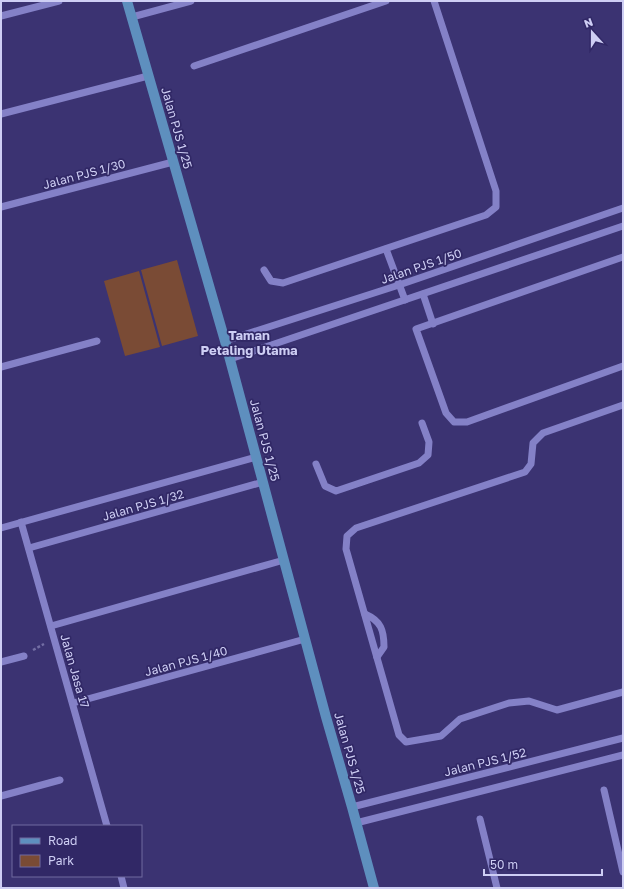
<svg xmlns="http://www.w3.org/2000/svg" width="624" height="889" font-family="'Golos Text',sans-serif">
<rect width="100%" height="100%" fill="#3b3372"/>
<!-- green -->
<g fill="#7a4b35">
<polygon points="177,260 198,336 162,346 141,270"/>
<polygon points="139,271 160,347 125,356 104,281"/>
</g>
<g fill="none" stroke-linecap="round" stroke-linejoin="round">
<!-- path -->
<polyline stroke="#736ea4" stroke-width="2.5" stroke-dasharray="3 2" stroke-linecap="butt" points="33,650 44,644"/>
<!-- minor -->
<g stroke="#8481c7" stroke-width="7">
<polyline points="1,16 59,1"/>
<polyline points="132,17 191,1"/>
<polyline points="194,66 386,1"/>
<polyline points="1,114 148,76"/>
<polyline points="1,207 173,162"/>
<polyline points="386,249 405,300"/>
<polyline points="623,257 416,329 446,413 454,422 467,422 623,366"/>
<polyline points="264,270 271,281 283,283 486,215 496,207 496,191 434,1"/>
<polyline points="423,294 433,324"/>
<polyline points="225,341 399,285 623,208"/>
<polyline points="230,359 623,226"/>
<polyline points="1,367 97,341"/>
<polyline points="623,405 543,433 533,443 531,464 525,472 356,528 347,536 346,549 399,735 406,742 441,736 460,719 509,703 529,701 557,710 623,692"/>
<polyline points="316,464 325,486 336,491 419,463 428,455 429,442 422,423"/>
<polyline points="21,522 107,826"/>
<polyline points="1,528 256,457"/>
<polyline points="29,548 263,482"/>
<path d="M365 614C381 621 384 630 384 647L377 657"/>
<polyline points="51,626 284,560"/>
<polyline points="1,662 24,656"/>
<polyline points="73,703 305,639"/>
<polyline points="604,790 623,872"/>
<polyline points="1,796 60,780"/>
<polyline points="352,807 623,738"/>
<polyline points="480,819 497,888"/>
<polyline points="356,823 623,755"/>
<polyline points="121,876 124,888"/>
</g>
<!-- major -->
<polyline stroke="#5e8fbe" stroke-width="10" points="127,1 225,341 326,717 352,807 374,888"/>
</g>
<g text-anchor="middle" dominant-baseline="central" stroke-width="3.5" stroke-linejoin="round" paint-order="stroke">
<!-- street labels -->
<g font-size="12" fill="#cecef4" stroke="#312866">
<text transform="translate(177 128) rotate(74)">Jalan PJS 1/25</text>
<text transform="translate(84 174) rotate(-15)">Jalan PJS 1/30</text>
<text transform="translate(421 266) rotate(-19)">Jalan PJS 1/50</text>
<text transform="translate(265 440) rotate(75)">Jalan PJS 1/25</text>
<text transform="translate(143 505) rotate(-16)">Jalan PJS 1/32</text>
<text transform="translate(186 661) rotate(-15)">Jalan PJS 1/40</text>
<text transform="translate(75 671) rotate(74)">Jalan Jasa 17</text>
<text transform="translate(350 753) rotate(74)">Jalan PJS 1/25</text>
<text transform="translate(485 762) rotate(-14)">Jalan PJS 1/52</text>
</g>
<!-- neighbourhood labels -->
<g font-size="13" font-weight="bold" fill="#cecef4" stroke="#312866">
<text x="249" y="335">Taman<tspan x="249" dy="15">Petaling Utama</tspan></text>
</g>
</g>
<!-- border -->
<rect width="624" height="889" fill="none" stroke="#cecef4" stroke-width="4"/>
<!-- legend -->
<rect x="12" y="825" width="130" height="52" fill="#312866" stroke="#706a9f"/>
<rect x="20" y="838" width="20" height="6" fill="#5e8fbe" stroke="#706a9f"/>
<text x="48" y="845" font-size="12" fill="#cecef4">Road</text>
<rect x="20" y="855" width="20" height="12" fill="#7a4b35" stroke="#706a9f"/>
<text x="48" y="865" font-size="12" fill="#cecef4">Park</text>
<!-- north arrow -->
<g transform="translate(592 32) rotate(339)" stroke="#312866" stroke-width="3" paint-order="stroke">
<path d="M0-3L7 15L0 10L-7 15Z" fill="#cecef4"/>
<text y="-6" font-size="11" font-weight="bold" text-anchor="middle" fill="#cecef4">N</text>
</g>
<!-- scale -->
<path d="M484 869v6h118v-6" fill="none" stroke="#cecef4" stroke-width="2"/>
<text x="490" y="869" font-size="12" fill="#cecef4" stroke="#312866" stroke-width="3" paint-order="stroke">50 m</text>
</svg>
